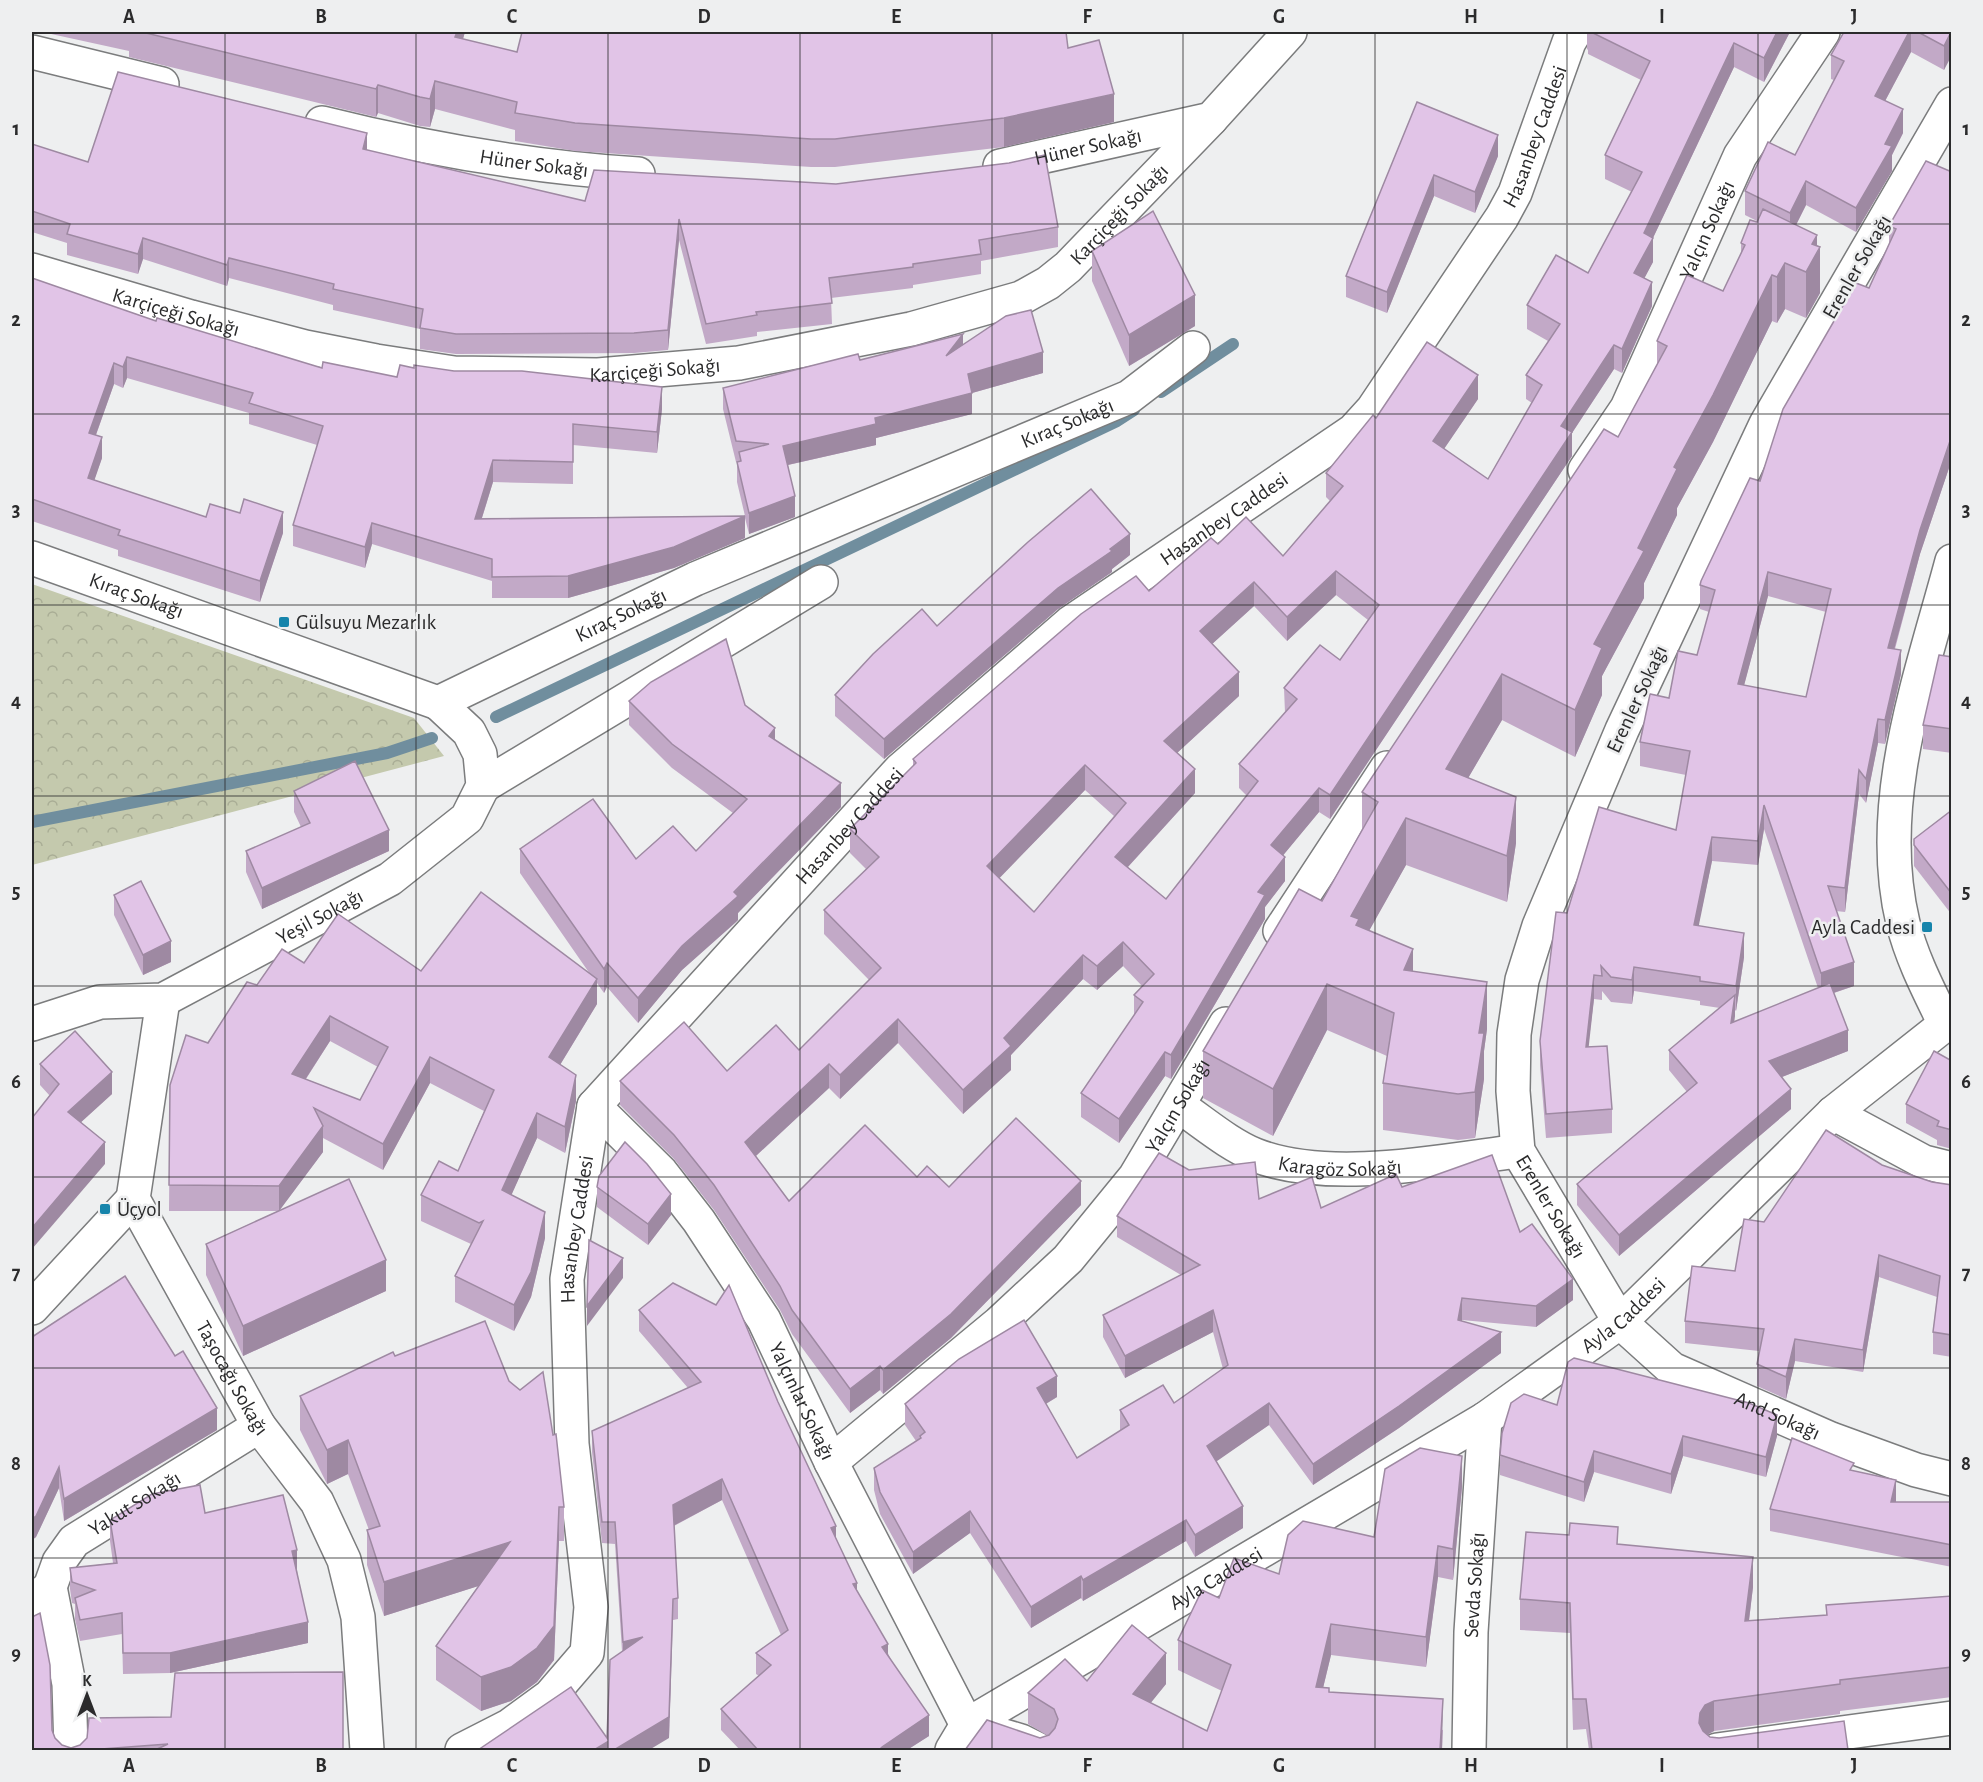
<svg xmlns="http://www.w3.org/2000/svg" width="1983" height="1782" font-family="'Alegreya Sans',sans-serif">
<defs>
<pattern id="park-crowns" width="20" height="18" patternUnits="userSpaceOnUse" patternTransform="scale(1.5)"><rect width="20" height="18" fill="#c4c9ad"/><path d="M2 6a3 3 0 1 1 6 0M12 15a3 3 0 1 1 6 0" fill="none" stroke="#a9ad95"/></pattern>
</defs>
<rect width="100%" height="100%" fill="#eeeff0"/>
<!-- park -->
<polygon fill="url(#park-crowns)" points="32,584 414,718 444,756 32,865"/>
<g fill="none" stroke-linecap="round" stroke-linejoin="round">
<!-- stream -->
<g stroke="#708e9e" stroke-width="12">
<polyline points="1161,392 1233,344"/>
<polyline points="496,717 1117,421 1134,410"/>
<polyline points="32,822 387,753 432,738"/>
</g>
<defs>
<g id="street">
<polyline points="32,52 162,84"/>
<path id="s1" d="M1952 104 1766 424 1622 730 1539 926 1522 980 1514 1034 1513 1091 1518 1151 1620 1322 1672 1369 1831 1439 1916 1470 1952 1479"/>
<path id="s2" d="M322 123C426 149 532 167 638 174"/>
<path id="s3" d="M1000 166 1211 119 1290 32"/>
<path id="s4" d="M32 270 191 317 305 347 376 361 454 373 598 375 739 363 911 329 1021 298 1048 283 1068 267 1211 119"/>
<path id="s5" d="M1585 470 1627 408 1740 156 1823 32"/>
<path id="s6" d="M32 558 438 703 695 579 1129 397 1193 348"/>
<polyline points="483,786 821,582"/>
<polyline points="1280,931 1387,768"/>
<path id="s7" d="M163 1000 133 1199 259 1426 317 1502 344 1560 358 1617 367 1750"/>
<path id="s8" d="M32 1024 100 1002 163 1000 390 879 467 818 483 786 480 754 469 732 438 703"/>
<path d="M1945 1024C1929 991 1912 959 1903 923 1874 802 1921 677 1952 561"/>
<path id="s9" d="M594 1106 661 1172 699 1221 764 1320 831 1462 967 1725 1021 1741 1039 1750"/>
<path id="s10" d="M1179 1106C1203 1122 1228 1144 1255 1155 1329 1184 1441 1161 1518 1151"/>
<polyline points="1833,1113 1924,1162 1952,1169"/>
<polyline points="32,1308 133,1199"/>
<path id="s11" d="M831 1462 999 1323 1068 1259 1135 1177 1226 1024"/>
<polyline points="50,1587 69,1684 71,1750"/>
<path id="s12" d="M32 1602 50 1587 59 1562 74 1541 259 1426"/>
<path id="s13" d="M462 1750 509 1726 550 1696 587 1653 591 1607 572 1444 567 1279 594 1106 900 770 1070 623 1353 431 1373 409 1502 217 1515 193 1569 42 1575 32"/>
<path id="s14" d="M952 1750 967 1725 1485 1419 1620 1322 1833 1113 1952 1019"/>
<path id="s15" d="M1469 1750 1471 1632 1485 1419"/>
<polyline points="1717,1750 1952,1718"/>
</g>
</defs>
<!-- street casing -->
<use href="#street" stroke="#7b7c7d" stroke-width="36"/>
<!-- street -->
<use href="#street" stroke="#fff" stroke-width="33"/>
</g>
<!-- wall -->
<g fill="#c2a9c7" fill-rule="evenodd">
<polygon points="42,32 465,32 463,39 517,52 1068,48 1114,122 1004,147 835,167 811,167 575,151 515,141 515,130 435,109 430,127 420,126 378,113 376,117 129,57 129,51"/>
<path d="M1587 32H1790L1764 82 1734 67 1653 238V262L1644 278 1652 306 1622 373 1614 369 1572 433V456L1330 819 1319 812 1283 855 1285 881 1265 907V919L1171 1079 1165 1076 1119 1143 1081 1117V1093L1134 1016V995L1142 986 1123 966 1097 990 1083 979 1011 1055V1070L963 1114 898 1043 840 1099 829 1088 756 1156 789 1201 917 1177 949 1187 1081 1205 951 1338 883 1394 880 1390 850 1413 792 1334 780 1310 714 1210 674 1159 620 1105V1081L727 1071 799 1050 869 980 824 934V910L866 869 850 853V829L913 766V759L1149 591 1218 544 1283 556 1330 501 1326 497V473L1376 418 1478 399 1444 449 1488 479 1532 403 1526 399V375L1548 341 1527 329V305L1588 273 1632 192 1605 179V155L1641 80 1588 54V50L1587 49ZM1336 595 1368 620 1340 660 1284 688 1285 713 1239 764V788L1247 796 1166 899 1128 867 1195 793 1177 753 1239 696 1212 644 1254 606 1287 641ZM1085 790 1114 816 1034 912 999 878Z"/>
<polygon points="1844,32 1952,32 1944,70 1911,52 1885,101 1903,133 1892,155 1892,171 1856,232 1806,205 1796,225 1817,245 1820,293 1806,318 1785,309 1777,323 1772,321 1713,442 1677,508 1677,515 1644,583 1644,598 1602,676 1602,695 1575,757 1502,720 1468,778 1516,843 1507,902 1406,865 1369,930 1413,971 1487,1029 1484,1051 1484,1079 1475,1138 1458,1140 1383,1130 1383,1083 1387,1056 1327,1030 1273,1136 1203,1098 1203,1051 1322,901 1362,829 1362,792 1618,437 1657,365 1657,341 1723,291 1741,255 1741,243 1757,221 1745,215 1745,191 1795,155 1834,80 1831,79 1831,55"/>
<polygon points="1417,102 1498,156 1475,213 1434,196 1387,313 1346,297 1346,276"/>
<polygon points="32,144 88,162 367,150 585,201 1058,227 1058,247 981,261 981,274 913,285 913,288 831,298 832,324 757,332 757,336 706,344 679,240 668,350 634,353 456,354 420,349 420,329 333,310 333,305 229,278 227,286 143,259 138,274 67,255 67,243 32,232"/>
<path d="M1952 172V465H1950L1920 554 1895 649 1901 674 1885 744 1878 743 1866 803 1859 794 1845 912 1836 911 1854 986 1834 993 1848 1051 1782 1077 1791 1109 1619 1256 1577 1205V1184L1687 1092 1669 1070V1050L1720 1008 1700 1005V1001L1634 991 1632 1004 1611 1002 1602 991V1000L1594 999 1588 1047 1612 1109V1133L1546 1138 1540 1065V1041L1567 913 1676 830 1686 775 1640 766V742L1697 655 1709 612 1700 609V585L1869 288 1889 245V226ZM1768 596 1826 612 1806 697 1744 685ZM1764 829 1818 988 1734 1022 1735 1010 1736 1011 1744 957 1698 926 1712 861 1758 865Z"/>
<polygon points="1092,251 1195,326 1129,366 1092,281"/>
<polygon points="32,278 156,321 322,368 397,377 414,368 662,409 657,453 573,445 573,484 493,482 482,518 745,516 737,482 737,462 736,462 723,409 723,388 860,360 963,344 1043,373 972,393 972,414 876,438 876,445 788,465 795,517 749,534 745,518 745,538 674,568 568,598 492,598 492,581 372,544 365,568 293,546 293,525 317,445 249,424 249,413 127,378 123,388 114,384 96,435 102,458 94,480 206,517 283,533 260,602 118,556 118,550 32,521"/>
<polygon points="1130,555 1112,569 1112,572 1058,609 884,759 835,716 835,695 937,626"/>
<polygon points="1952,657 1952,753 1923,749 1923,725"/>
<path d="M629 701 745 705 775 740 841 807 738 913V920L736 922 682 970 638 1023 607 987 604 993 597 983V1004L560 1065 576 1101 565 1153 537 1138 511 1195 545 1238 531 1297 514 1331 455 1302V1276L471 1244 421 1221V1195L458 1171 484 1111 430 1083 383 1170 323 1138V1152L279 1211 386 1291 243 1356 206 1275V1244L278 1211H169L170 1085 257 985 304 963 421 971 590 974 520 873V849L636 859 696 851 733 813 672 768 629 725ZM330 1041 378 1067 360 1100 306 1079Z"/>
<polygon points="294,791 389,851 262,909 246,872 246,851 301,827 294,812"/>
<polygon points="1952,810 1952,915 1914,866 1914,839"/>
<polygon points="114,895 171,962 143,975 114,915"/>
<polygon points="1952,1061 1952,1149 1937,1145 1937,1140 1906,1123 1906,1104"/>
<polygon points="40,1064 112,1094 80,1123 105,1164 50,1096 40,1085"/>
<polygon points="1882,1165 1932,1182 1952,1185 1952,1357 1933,1354 1933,1332 1937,1297 1879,1277 1863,1372 1795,1361 1786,1399 1757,1386 1757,1364 1759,1351 1685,1343 1685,1321 1735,1271 1764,1222"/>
<polygon points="1189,1170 1259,1199 1321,1208 1402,1187 1520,1232 1573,1300 1536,1327 1462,1320 1462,1321 1501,1353 1399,1428 1313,1485 1269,1425 1216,1461 1243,1528 1195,1557 1186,1541 1083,1601 1081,1598 1031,1628 970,1533 913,1574 880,1514 874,1490 874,1468 916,1441 905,1425 905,1404 1057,1397 1046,1404 1077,1458 1120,1431 1120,1410 1174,1403 1223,1369 1213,1332 1125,1378 1103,1337 1103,1315 1181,1275 1117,1237 1117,1216"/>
<polygon points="597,1187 671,1215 648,1245 597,1207"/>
<polygon points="639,1310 778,1402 836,1538 857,1591 929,1736 907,1750 740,1750 721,1730 721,1709 759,1676 756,1674 756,1653 781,1635 722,1500 674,1526 678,1598 678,1619 673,1620 669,1738 607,1738 622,1651 615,1544 602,1543 592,1452 592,1431 688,1388 639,1331"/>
<polygon points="32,1337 217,1430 64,1521 59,1488 36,1537 32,1540"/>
<polygon points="395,1356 509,1381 564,1507 564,1541 559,1541 554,1660 537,1682 511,1701 481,1711 436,1680 436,1646 478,1586 384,1616 367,1565 367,1530 369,1530 348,1474 327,1484 300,1430 300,1396"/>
<polygon points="1557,1405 1777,1436 1766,1477 1683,1456 1671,1494 1594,1472 1584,1502 1500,1475 1500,1455"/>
<polygon points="1854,1471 1896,1502 1952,1502 1952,1567 1770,1531 1770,1509"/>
<polygon points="1462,1487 1453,1580 1438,1577 1426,1667 1331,1655 1323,1688 1329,1692 1443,1730 1442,1750 965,1750 1040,1738 1048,1736 1028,1724 1028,1693 1087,1681 1166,1684 1150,1703 1207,1731 1222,1691 1178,1670 1178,1640 1219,1598 1279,1574 1374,1537"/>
<polygon points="205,1513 297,1570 308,1643 170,1673 123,1674 122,1634 80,1641 75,1619 75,1604 72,1603 70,1589 70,1568 113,1563 110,1541 110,1520"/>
<polygon points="1618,1544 1753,1587 1749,1621 1826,1615 1826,1605 1952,1596 1952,1697 1840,1711 1840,1714 1714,1731 1707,1735 1710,1737 1848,1750 1589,1750 1586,1729 1573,1730 1570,1633 1520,1630 1520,1599"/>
<polygon points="52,1730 55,1738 62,1745 71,1748 80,1745 87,1738 343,1750 32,1750"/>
</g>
<!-- shaded-wall -->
<g fill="#9e89a2">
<polygon points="457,32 465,32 455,65 455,37"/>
<polygon points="1777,32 1790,32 1764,82 1764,58"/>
<polygon points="1909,32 1911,32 1911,52 1875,120 1875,96"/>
<polygon points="1952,32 1952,55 1944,70 1944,46"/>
<polygon points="1734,43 1734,67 1652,240 1653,238 1653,262 1634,298 1634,273 1644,233"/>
<polygon points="435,81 435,109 430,127 430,99"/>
<polygon points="378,85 378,113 376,117 376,89"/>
<polygon points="1114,94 1114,122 1004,147 1004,118"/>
<polygon points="1903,109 1903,133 1892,155 1892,171 1856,232 1856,208 1885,144"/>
<polygon points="367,133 367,153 363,149"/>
<polygon points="1498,135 1498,156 1475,213 1475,192"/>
<polygon points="1434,175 1434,196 1387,313 1387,292"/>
<polygon points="1806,181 1806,205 1790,237 1790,213"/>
<polygon points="679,219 679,240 668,350 668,330"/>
<polygon points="1817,235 1817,253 1820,247 1820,293 1806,318 1806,272 1812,244"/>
<polygon points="143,238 143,259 138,274 138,254"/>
<polygon points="229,258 229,278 227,286 227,265"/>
<polygon points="1785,263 1785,309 1777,323 1777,277"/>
<polygon points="1772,275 1772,321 1713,442 1677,508 1677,515 1644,583 1644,598 1602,676 1602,695 1575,757 1575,710 1594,644 1674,467"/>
<polygon points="1652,282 1652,306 1622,373 1622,349"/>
<polygon points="1195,295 1195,326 1129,366 1129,335"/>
<polygon points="963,334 963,355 946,356"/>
<polygon points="1614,345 1614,369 1572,433 1572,456 1330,819 1330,795 1561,426"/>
<polygon points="1043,352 1043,373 972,393 972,414 876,438 876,445 783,466 783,446 875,418 968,374"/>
<polygon points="127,357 127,378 123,388 123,367"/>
<polygon points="114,363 114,384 89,454 89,433"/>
<polygon points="1478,375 1478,399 1433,465 1433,441"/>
<polygon points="662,387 662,409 657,453 657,432"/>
<polygon points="102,437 102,458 88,499 88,478"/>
<polygon points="1950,441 1950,465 1920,554 1888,672 1888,648 1920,530"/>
<polygon points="493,460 493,482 475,540 475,519"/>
<polygon points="795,496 795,517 749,534 749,513"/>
<polygon points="283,512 283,533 260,602 260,581"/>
<polygon points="745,516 745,538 674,568 568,598 568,576"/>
<polygon points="372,523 372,544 365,568 365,547"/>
<polygon points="1130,534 1130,555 1112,569 1112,572 1058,609 884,759 884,739 1058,588"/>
<polygon points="1336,571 1336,595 1287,641 1287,617"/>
<polygon points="1768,572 1768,596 1738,708 1738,684"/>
<polygon points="1254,582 1254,606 1200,655 1200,631"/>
<polygon points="1901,650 1901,674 1885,744 1885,720"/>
<polygon points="1239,672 1239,696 1164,765 1164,741"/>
<polygon points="1502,674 1502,720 1446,816 1446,769"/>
<polygon points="1878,719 1878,743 1866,803 1866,779"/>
<polygon points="775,728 775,752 769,736"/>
<polygon points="1085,765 1085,790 987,891 987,866"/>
<polygon points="1195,769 1195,793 1115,881 1115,857"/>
<polygon points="1859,770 1859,794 1845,912 1845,888"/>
<polygon points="841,783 841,807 738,913 738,920 736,922 682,970 638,1023 638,998 682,946"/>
<polygon points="1319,788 1319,812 1271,870 1271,845"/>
<polygon points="1516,797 1516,843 1507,902 1507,856"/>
<polygon points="1764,805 1764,829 1758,865 1758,841"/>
<polygon points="1406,818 1406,865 1359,949 1351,916"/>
<polygon points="389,830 389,851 262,909 262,888"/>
<polygon points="1712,837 1712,861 1694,949 1694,925"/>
<polygon points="1285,857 1285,881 1265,907 1265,919 1171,1079 1171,1055 1258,892"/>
<polygon points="1744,933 1744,957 1736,1011 1736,986"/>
<polygon points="171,941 171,962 143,975 143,955"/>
<polygon points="1123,942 1123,966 1097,990 1097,966"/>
<polygon points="1413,949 1413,995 1404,970"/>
<polygon points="1083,955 1083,979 1011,1055 1011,1070 963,1114 963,1090 1004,1038"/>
<polygon points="1854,962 1854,986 1821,997 1821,973"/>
<polygon points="607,963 607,987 604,993 604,969"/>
<polygon points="1634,967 1634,991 1632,1004 1632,980"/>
<polygon points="1594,975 1594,999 1586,1071 1586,1047"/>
<polygon points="597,979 597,1004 549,1083 549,1057"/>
<polygon points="1487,982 1487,1029 1484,1051 1484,1079 1475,1138 1475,1092 1479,1033"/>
<polygon points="1327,984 1327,1030 1273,1136 1273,1089"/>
<polygon points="1735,995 1735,1016 1731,1044 1731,1023"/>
<polygon points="330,1016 330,1041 292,1100 292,1074"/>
<polygon points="898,1019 898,1043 840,1099 840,1075"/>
<polygon points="1848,1030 1848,1051 1769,1082 1769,1061"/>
<polygon points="1165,1052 1165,1076 1119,1143 1119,1119"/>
<polygon points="430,1057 430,1083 383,1170 383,1144"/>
<polygon points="829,1064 829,1088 745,1166 745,1142"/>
<polygon points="112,1072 112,1094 68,1134 68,1112"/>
<polygon points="576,1075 576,1101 565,1153 565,1127"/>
<polygon points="1791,1089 1791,1109 1619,1256 1619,1235"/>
<polygon points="537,1113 537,1138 502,1216 502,1190"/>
<polygon points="323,1126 323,1152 279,1211 279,1186"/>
<polygon points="105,1142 105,1164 32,1249 32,1228"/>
<polygon points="1081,1181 1081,1205 951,1338 883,1394 883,1370"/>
<polygon points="671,1194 671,1215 648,1245 648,1224"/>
<polygon points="545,1212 545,1238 531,1297 514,1331 514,1305"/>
<polygon points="1879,1255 1879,1277 1863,1372 1863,1350"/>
<polygon points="623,1258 623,1278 587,1326 587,1306"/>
<polygon points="386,1260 386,1291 243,1356 243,1326"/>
<polygon points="1573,1279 1573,1300 1536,1327 1536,1306"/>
<polygon points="1462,1298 1462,1320 1458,1341 1458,1320"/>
<polygon points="1213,1310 1213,1332 1125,1378 1125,1356"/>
<polygon points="1501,1332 1501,1353 1399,1428 1313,1485 1313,1464"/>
<polygon points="1795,1339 1795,1361 1786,1399 1786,1377"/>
<polygon points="880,1366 880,1390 850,1413 850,1389"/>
<polygon points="1057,1376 1057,1397 1037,1409 1037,1388"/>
<polygon points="1269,1403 1269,1425 1207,1468 1207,1446"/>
<polygon points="217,1408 217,1430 64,1521 64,1499"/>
<polygon points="1777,1415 1777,1436 1766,1477 1766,1457"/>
<polygon points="1683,1436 1683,1456 1671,1494 1671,1474"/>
<polygon points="348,1440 348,1474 327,1484 327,1450"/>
<polygon points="1594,1451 1594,1472 1584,1502 1584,1482"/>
<polygon points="1462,1456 1462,1487 1453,1580 1453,1549"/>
<polygon points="59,1467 59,1488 36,1537 32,1540 32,1519"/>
<polygon points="722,1479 722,1500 673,1526 673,1505"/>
<polygon points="1896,1480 1896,1502 1891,1502"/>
<polygon points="1243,1506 1243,1528 1195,1557 1195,1535"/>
<polygon points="559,1507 559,1541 554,1660 537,1682 511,1701 481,1711 481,1677"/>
<polygon points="970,1511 970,1533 913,1574 913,1552"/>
<polygon points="1186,1520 1186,1541 1083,1601 1083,1580"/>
<polygon points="836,1526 836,1547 831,1528"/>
<polygon points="510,1542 510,1576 384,1616 384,1582"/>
<polygon points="1438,1546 1438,1577 1426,1667 1426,1637"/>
<polygon points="297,1550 297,1570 292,1572 292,1551"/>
<polygon points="1753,1557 1753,1587 1745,1652 1745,1621"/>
<polygon points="1081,1576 1081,1598 1031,1628 1031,1607"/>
<polygon points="857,1583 857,1604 853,1584"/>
<polygon points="673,1599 669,1738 649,1750 614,1750"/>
<polygon points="308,1622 308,1643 170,1673 170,1653"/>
<polygon points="1331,1624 1331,1655 1316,1717 1316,1687"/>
<polygon points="643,1637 623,1663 623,1642"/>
<polygon points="888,1644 888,1665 882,1647"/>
<polygon points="1166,1653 1166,1684 1133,1725 1133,1694"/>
<polygon points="1443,1699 1442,1750 1440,1750"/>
<polygon points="1714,1701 1714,1731 1705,1736 1699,1723 1700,1713 1705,1705"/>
<polygon points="929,1715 929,1736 907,1750 879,1750 882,1747"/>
<polygon points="607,1742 607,1750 594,1750"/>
</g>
<!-- building -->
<g fill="#e1c4e7" stroke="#9e89a2" stroke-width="1.5" fill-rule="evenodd">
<polygon points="142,32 457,32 455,37 517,52 522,32 1066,32 1068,48 1099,40 1114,94 1004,118 835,139 811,139 575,123 515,113 517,102 435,81 430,99 420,97 378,85 376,89"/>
<path d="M1591 32H1777L1764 58 1734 43 1644 233 1653 238 1634 273 1652 282 1622 349 1614 345 1561 426 1572 432 1330 795 1319 788 1271 845 1285 857 1258 892 1265 895 1171 1055 1165 1052 1119 1119 1081 1093 1143 1002 1134 995 1154 974 1123 942 1097 966 1083 955 1004 1038 1011 1046 963 1090 898 1019 840 1075 829 1064 745 1142 789 1201 865 1125 917 1177 927 1166 949 1187 1016 1118 1081 1181 951 1314 883 1370 880 1366 850 1389 792 1310 780 1286 714 1185 674 1135 620 1081 684 1022 727 1071 776 1025 799 1050 881 968 824 910 879 857 850 829 916 763 913 759 1081 614 1136 576 1149 591 1211 538 1218 544 1246 517 1283 556 1343 486 1326 473 1373 415 1376 418 1427 342 1478 375 1433 441 1488 479 1542 385 1526 375 1560 324 1527 305 1556 255 1588 273 1642 172 1605 155 1650 61ZM1336 571 1379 605 1340 660 1320 645 1284 688 1297 699 1239 764 1258 781 1166 899 1115 857 1195 769 1164 741 1239 672 1200 631 1254 582 1287 617ZM1085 765 1126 803 1034 912 987 866Z"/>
<polygon points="1844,32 1909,32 1875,96 1903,109 1885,144 1892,146 1856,208 1806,181 1790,213 1745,191 1768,142 1795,155 1844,61 1831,55"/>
<polygon points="1918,32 1951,32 1944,46"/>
<polygon points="118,72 367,133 363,149 585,201 594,170 836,184 1009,163 1045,155 1058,227 979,240 981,254 913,264 913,267 829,278 832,303 756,312 757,315 706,324 679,219 668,330 634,333 456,334 420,328 423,309 333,289 334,284 229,258 227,265 143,238 138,254 67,234 70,224 32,211 32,144 88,162"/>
<polygon points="1417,102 1498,135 1475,192 1434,175 1387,292 1346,276"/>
<path d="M1926 161 1952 172V441H1950L1920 530 1888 648 1901 650 1885 720 1878 719 1866 779 1859 770 1845 888 1828 886 1854 962 1821 973 1764 805 1758 841 1712 837 1694 925 1744 933 1736 986 1700 981V977L1634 967 1632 980 1611 977 1601 966 1602 976 1594 975 1586 1047 1607 1046 1612 1109 1546 1114 1540 1041 1556 912 1567 913 1599 807 1676 830 1690 751 1640 742 1650 694 1669 698 1678 651 1697 655 1715 590 1700 585 1701 581 1750 478 1760 481 1783 409 1856 283 1869 288 1896 229 1889 226ZM1768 572 1831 589 1806 697 1738 684Z"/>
<polygon points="1763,209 1817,235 1812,244 1820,247 1806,272 1785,263 1777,277 1772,275 1713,395 1674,467 1677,469 1638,548 1644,551 1594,644 1602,648 1575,710 1502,674 1446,769 1516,797 1507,856 1406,818 1351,916 1359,919 1356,925 1413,949 1404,970 1487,982 1479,1033 1484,1033 1475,1092 1458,1094 1383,1083 1394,1013 1327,984 1273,1089 1203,1051 1299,889 1322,901 1378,802 1362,792 1604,429 1618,437 1667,346 1657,341 1687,275 1723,291 1745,245 1741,243 1750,220 1757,222"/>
<polygon points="1153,211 1195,295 1129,335 1092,251"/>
<polygon points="32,278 156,321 157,318 322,368 323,362 397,377 400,365 414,368 414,365 454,371 522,371 662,387 657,432 573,424 573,462 493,460 475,519 745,516 674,547 568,576 492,577 492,559 372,523 365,547 293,525 323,426 249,403 253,393 127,357 123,367 114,363 89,433 102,437 88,478 206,517 210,504 240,513 244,499 283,512 260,581 118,535 120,530 32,499"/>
<polygon points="1031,310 1043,352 968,374 972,393 875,418 876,424 783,446 795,496 749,513 737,462 741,461 739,452 769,444 736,441 723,388 858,354 860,360 963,334 946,356 1006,316"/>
<polygon points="1091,489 1130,534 1110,549 1112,551 1058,588 884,739 835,695 873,654 922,609 937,626 1028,542"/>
<polygon points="726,639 745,705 775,728 769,736 841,783 734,892 738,896 736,898 682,946 638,998 607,963 604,969 520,849 593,799 636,859 673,826 696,851 747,799 672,744 629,701 651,682"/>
<polygon points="1939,655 1952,657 1952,729 1923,725"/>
<polygon points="355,761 389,830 262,888 246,851 310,823 294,791"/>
<polygon points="1952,810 1952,894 1914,845 1914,839"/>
<polygon points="141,881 171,941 143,955 114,895"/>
<path d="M481 892 597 979 549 1057 576 1075 565 1127 537 1113 502 1190 545 1212 531 1272 514 1305 455 1276 483 1221 479 1223 421 1195 439 1161 458 1171 494 1090 430 1057 383 1144 314 1108 323 1126 279 1186 169 1185 170 1085 186 1035 208 1043 247 982 257 985 282 949 304 963 338 914 421 971ZM330 1016 388 1047 360 1100 292 1074Z"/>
<polygon points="1830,983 1848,1030 1769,1061 1791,1089 1619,1235 1577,1184 1697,1083 1669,1050 1735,995 1731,1023"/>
<polygon points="75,1031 112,1072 68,1112 105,1142 32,1228 32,1118 59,1084 40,1064"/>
<polygon points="1934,1051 1952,1061 1952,1130 1937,1126 1939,1121 1906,1104"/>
<polygon points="1826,1130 1882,1165 1932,1182 1952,1185 1952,1335 1933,1332 1940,1276 1879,1255 1863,1350 1795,1339 1786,1377 1757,1364 1764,1329 1685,1321 1692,1266 1735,1271 1744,1219 1764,1222"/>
<polygon points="625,1142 647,1164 671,1194 648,1224 597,1187 599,1176"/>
<polygon points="1159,1153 1189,1170 1255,1162 1259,1199 1312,1177 1321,1208 1396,1174 1402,1187 1492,1155 1520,1232 1532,1224 1573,1279 1536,1306 1462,1298 1458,1320 1501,1332 1399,1406 1313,1464 1269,1403 1207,1446 1243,1506 1195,1535 1186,1520 1083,1580 1081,1576 1031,1607 970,1511 913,1552 880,1492 874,1468 921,1438 920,1436 925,1432 905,1404 959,1359 1024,1320 1057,1376 1037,1388 1077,1458 1129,1425 1120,1410 1163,1385 1174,1403 1228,1365 1213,1310 1125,1356 1103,1315 1200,1265 1117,1216"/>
<polygon points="349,1179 386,1260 243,1326 206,1244"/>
<polygon points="589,1240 623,1258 587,1306"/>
<polygon points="125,1276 175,1356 183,1351 217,1408 64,1499 59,1467 36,1516 32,1519 32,1337"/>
<polygon points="673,1283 716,1305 729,1285 778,1402 836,1526 831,1528 857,1583 853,1584 888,1644 882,1647 929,1715 882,1747 879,1750 758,1750 721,1709 771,1665 756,1653 788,1630 722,1479 673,1505 678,1598 673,1599 669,1717 614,1750 607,1750 607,1742 594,1750 478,1750 571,1687 607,1738 610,1660 643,1637 623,1642 615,1522 602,1522 592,1431 701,1382 639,1310"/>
<polygon points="485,1321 509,1381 520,1390 543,1372 553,1435 556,1434 564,1507 559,1507 554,1626 537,1648 511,1667 481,1677 436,1646 510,1542 384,1582 367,1530 380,1526 348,1440 327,1450 300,1396 393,1352 395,1356"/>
<polygon points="1574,1358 1749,1403 1777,1415 1766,1457 1683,1436 1671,1474 1594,1451 1584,1482 1500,1455 1502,1433 1511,1403 1524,1394 1557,1405 1568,1362"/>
<polygon points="1792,1438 1854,1463 1850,1470 1896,1480 1891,1502 1952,1502 1952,1545 1770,1509"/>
<polygon points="1420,1448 1462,1456 1453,1549 1438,1546 1426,1637 1331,1624 1316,1687 1329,1688 1329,1692 1443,1699 1440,1750 965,1750 987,1720 1040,1738 1049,1735 1055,1728 1058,1719 1054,1709 1028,1693 1065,1659 1087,1681 1132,1625 1166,1653 1133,1694 1207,1731 1231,1665 1178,1640 1202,1590 1219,1598 1234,1558 1279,1574 1288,1535 1303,1521 1374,1537 1385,1469"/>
<polygon points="200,1485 205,1513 283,1495 297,1550 292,1551 308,1622 170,1653 123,1653 122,1613 80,1620 75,1598 95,1590 72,1582 70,1568 117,1563 110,1520 152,1494"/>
<polygon points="1570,1523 1618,1527 1617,1544 1753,1557 1745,1621 1827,1615 1826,1605 1952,1596 1952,1667 1840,1680 1840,1684 1714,1701 1705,1705 1700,1713 1699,1723 1703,1731 1710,1737 1719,1738 1844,1721 1848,1750 1592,1750 1586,1699 1573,1699 1570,1603 1520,1599 1526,1532 1569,1535"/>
<polygon points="40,1613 50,1665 52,1730 55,1738 62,1745 71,1748 80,1745 87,1738 89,1718 171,1717 175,1673 343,1672 343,1750 155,1750 168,1744 88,1750 32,1750 32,1617"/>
</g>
<!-- grid -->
<path fill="none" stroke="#2b2b2c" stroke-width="1.5" stroke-opacity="0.55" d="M225 32V1750M416 32V1750M608 32V1750M800 32V1750M992 32V1750M1183 32V1750M1375 32V1750M1567 32V1750M1758 32V1750M32 224H1952M32 414H1952M32 605H1952M32 796H1952M32 986H1952M32 1177H1952M32 1368H1952M32 1558H1952"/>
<!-- markers -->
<g fill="#1684ab" stroke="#eeeff0" stroke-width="2">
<rect x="278" y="616" width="12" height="12" rx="3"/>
<rect x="1921" y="921" width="12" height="12" rx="3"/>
<rect x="99" y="1203" width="12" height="12" rx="3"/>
</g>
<g text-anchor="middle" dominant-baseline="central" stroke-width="5" stroke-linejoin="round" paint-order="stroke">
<!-- street labels -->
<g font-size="21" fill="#2b2b2c" stroke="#eeeff0">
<text stroke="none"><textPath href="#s13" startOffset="2080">Hasanbey Caddesi</textPath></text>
<text stroke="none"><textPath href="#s3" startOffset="90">Hüner Sokağı</textPath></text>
<text stroke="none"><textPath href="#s2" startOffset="216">Hüner Sokağı</textPath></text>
<text stroke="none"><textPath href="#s4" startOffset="1140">Karçiçeği Sokağı</textPath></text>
<text stroke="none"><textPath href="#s5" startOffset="270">Yalçın Sokağı</textPath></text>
<text transform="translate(1857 267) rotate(-60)">Erenler Sokağı</text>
<text stroke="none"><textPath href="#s4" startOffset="150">Karçiçeği Sokağı</textPath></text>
<text stroke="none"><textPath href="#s4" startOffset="636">Karçiçeği Sokağı</textPath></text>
<text stroke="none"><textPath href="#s6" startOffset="1120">Kıraç Sokağı</textPath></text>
<text stroke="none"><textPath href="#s13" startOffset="1576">Hasanbey Caddesi</textPath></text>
<text stroke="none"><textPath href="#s6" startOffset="111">Kıraç Sokağı</textPath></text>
<text stroke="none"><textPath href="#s6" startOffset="634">Kıraç Sokağı</textPath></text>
<text transform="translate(1637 699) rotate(-65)">Erenler Sokağı</text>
<text stroke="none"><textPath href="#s13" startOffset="1090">Hasanbey Caddesi</textPath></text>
<text stroke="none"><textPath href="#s8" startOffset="312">Yeşil Sokağı</textPath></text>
<text stroke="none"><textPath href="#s11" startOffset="501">Yalçın Sokağı</textPath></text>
<text stroke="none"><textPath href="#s10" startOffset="177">Karagöz Sokağı</textPath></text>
<text stroke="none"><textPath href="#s1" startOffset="1214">Erenler Sokağı</textPath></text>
<text stroke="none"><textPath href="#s13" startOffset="586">Hasanbey Caddesi</textPath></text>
<text stroke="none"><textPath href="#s14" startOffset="804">Ayla Caddesi</textPath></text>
<text stroke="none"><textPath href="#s7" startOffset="406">Taşocağı Sokağı</textPath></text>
<text stroke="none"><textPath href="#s9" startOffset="364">Yalçınlar Sokağı</textPath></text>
<text stroke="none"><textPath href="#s1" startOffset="1534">And Sokağı</textPath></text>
<text stroke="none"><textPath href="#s12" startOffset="147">Yakut Sokağı</textPath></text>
<text stroke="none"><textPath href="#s14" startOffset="318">Ayla Caddesi</textPath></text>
<text stroke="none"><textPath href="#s15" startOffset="165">Sevda Sokağı</textPath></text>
</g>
<!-- poi labels -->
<g font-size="21" fill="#2b2b2c" stroke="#eeeff0" text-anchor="start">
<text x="296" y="622">Gülsuyu Mezarlık</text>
<text x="1915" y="927" text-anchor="end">Ayla Caddesi</text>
<text x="117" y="1209">Üçyol</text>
</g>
</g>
<!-- border -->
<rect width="1983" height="1782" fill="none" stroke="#eeeff0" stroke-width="66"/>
<!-- north arrow -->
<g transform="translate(87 1695)" stroke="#eeeff0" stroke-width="4.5" paint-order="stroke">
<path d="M0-4.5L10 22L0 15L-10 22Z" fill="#2b2b2c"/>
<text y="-9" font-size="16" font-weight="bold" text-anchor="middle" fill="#2b2b2c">K</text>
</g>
<rect x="33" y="33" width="1917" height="1716" fill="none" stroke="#2b2b2c" stroke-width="2"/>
<g font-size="20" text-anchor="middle" font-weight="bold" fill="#2b2b2c">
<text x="129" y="23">A</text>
<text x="321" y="23">B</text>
<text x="512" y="23">C</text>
<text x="704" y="23">D</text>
<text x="896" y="23">E</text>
<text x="1087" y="23">F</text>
<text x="1279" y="23">G</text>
<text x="1471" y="23">H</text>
<text x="1662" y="23">I</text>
<text x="1854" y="23">J</text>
<text x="16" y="135">1</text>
<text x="1966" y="135">1</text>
<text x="16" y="326">2</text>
<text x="1966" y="326">2</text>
<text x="16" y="516">3</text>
<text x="1966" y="516">3</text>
<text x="16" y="707">4</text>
<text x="1966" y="707">4</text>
<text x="16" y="898">5</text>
<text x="1966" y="898">5</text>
<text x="16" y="1088">6</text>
<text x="1966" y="1088">6</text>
<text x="16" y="1279">7</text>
<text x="1966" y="1279">7</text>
<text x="16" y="1470">8</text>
<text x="1966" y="1470">8</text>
<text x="16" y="1660">9</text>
<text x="1966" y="1660">9</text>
<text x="129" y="1772">A</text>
<text x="321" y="1772">B</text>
<text x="512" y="1772">C</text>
<text x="704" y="1772">D</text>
<text x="896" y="1772">E</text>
<text x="1087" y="1772">F</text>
<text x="1279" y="1772">G</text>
<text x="1471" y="1772">H</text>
<text x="1662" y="1772">I</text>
<text x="1854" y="1772">J</text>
</g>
</svg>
